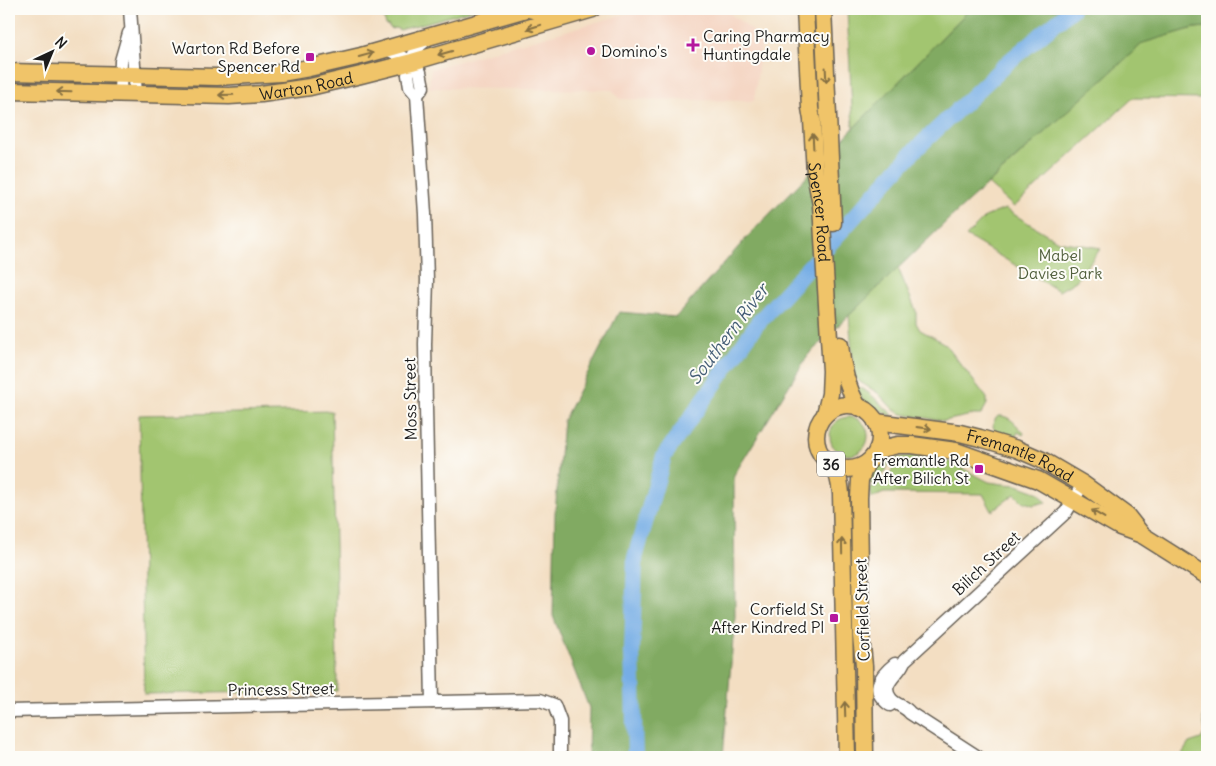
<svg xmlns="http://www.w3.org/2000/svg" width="1216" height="766" font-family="Delius,sans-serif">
<rect width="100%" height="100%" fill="#fdfcf7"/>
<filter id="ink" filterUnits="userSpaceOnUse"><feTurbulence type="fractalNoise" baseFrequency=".02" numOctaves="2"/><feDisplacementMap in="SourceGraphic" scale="10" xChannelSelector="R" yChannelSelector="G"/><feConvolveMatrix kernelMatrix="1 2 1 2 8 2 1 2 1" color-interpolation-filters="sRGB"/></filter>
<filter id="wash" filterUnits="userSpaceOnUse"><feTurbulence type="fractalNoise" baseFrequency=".0096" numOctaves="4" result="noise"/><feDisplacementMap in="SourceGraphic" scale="20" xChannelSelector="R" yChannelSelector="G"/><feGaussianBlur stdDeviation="1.12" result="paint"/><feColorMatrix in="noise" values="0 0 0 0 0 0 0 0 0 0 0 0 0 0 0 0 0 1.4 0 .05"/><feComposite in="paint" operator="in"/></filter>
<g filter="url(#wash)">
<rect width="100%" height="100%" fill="#f3dec2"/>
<!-- built -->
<polygon fill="#f4d3c0" points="643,9 724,9 762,38 754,101 620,99 612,90 429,88 431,69"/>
<!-- green -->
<g fill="#a2c56f" stroke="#5f7046">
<polygon points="382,9 476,9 400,30 395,28 391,29 389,26 386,25 382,13"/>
<polygon points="847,9 970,9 853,129"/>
<polygon points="1207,27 1207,99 1133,98 1014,207 988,184 1143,42 1194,28"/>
<polygon points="1005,209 1058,241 1101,248 1076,281 1059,291 966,236 985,217"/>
<polygon points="898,268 916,311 916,323 920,330 935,338 945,344 987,398 987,404 981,415 972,415 944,421 902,414 894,410 878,393 860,382 854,376 849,315"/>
<polygon points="855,385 869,393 893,415 889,415 864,403"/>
<polygon points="332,411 336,586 337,691 144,694 139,415"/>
<path d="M998 416C1010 415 1016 425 1024 433L1023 435 1018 432 1016 436C1003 438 984 430 998 416Z"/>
<circle cx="849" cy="436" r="19"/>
<path d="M890 454C887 474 886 472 871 484H869L867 483C871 467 872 458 890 454Z"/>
<path d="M911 456 948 461 989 482 1003 484 1017 485 1039 493 1046 502 1033 505 1022 501 1015 494 992 511 983 494 884 493 872 498 870 488C888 480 890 477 896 458Z"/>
<polygon points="1207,711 1207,757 1180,757 1189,743 1201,739 1205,732 1203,718"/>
</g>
<!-- forest -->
<polygon fill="#81aa62" stroke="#4e633f" points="970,9 1207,9 1207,27 1194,28 1143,43 948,220 808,355 734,475 735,616 723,757 588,757 589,708 553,616 555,513 563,421 619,312 676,317 749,235"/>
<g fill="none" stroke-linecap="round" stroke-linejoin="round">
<!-- river -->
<polyline stroke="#76ade5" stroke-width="16" points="635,757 632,650 635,558 664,456 757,324 914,151 1007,63 1072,9"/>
</g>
</g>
<g filter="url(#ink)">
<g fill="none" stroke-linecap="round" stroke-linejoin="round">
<defs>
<g id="tertiary">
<polyline points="130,9 136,94"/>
<polyline points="430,37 420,45 414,54 408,75 410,87 417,95 425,214 427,280 425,344 426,408 432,702"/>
<polyline points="387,49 412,62 420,72 423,87 417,95"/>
<polyline points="120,94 121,61 129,33"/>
<path d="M890 705C869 690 880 676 895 664"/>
<path d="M9 711C186 708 363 702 540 700L554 705 560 721V757"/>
<path d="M978 757 910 713C905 706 896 705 891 699 878 684 901 673 904 661L1066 512 1083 484"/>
</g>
<g id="primary">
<polyline points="528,9 537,11 556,9"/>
<path id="s1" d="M805 9 810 108 812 120 815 174 821 205 831 371 830 394 825 414"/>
<polyline points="823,9 833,223"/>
<polyline points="9,72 217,77 281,73 309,68 361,56 526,9"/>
<path id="s2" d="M9 91 229 96 261 94 310 87 361 75 412 62 593 9"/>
<path d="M840 345C842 368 847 387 858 407"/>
<circle cx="848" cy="437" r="32"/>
<path id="s3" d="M876 422 960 433 980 438 1017 449 1042 460 1083 484 1127 516 1142 535"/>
<polyline points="877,450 898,445 912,445 956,451 1038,480 1120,527 1142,535 1207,576"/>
<path d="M834 467C839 476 840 484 841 494L847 757"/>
<polyline points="865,757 864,666 861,636 859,498 860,480 866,464"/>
</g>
</defs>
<!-- tertiary casing -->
<use href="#tertiary" stroke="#676056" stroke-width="15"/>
<!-- primary casing -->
<use href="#primary" stroke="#676056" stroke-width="19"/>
<!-- tertiary -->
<use href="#tertiary" stroke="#fff" stroke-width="12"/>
<!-- primary -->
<use href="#primary" stroke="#f0c469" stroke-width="16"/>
</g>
<!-- one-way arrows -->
<defs><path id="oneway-shaft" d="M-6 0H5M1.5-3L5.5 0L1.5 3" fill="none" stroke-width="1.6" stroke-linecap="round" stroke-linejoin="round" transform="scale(1.25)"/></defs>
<g stroke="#867042">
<use href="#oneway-shaft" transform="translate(534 27) rotate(163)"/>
<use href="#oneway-shaft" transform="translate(445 53) rotate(164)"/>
<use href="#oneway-shaft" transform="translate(366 55) rotate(-15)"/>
<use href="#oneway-shaft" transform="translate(826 75) rotate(87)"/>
<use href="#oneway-shaft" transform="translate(64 92) rotate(-178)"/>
<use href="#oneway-shaft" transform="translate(226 95) rotate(179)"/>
<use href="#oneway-shaft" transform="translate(813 141) rotate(-93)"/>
<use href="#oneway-shaft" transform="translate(924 428) rotate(7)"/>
<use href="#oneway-shaft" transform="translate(1098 514) rotate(-149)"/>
<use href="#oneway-shaft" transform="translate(842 546) rotate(-91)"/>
<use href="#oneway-shaft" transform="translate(845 709) rotate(-92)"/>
</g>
</g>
<!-- markers -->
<g fill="#b5179e" stroke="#fdfcf7" stroke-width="2">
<path d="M690.5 37.5h5v5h5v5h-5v5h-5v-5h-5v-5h5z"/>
<circle cx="591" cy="51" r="5"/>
<rect x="305" y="52" width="10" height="10" rx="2.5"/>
<rect x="974" y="464" width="10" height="10" rx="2.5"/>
<rect x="829" y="613" width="10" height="10" rx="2.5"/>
</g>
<g text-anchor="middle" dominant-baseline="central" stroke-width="4" stroke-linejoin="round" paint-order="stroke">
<!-- shield labels -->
<rect fill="#fdfcf7" stroke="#605f5e" stroke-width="1" x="817" y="451.5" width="28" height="25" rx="4"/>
<g font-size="15" font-weight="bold" fill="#1c1c1c">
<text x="831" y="464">36</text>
</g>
<!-- poi labels -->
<g font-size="16" fill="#1c1c1c" stroke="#fdfcf7" text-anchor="end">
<text x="703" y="36" text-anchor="start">Caring Pharmacy<tspan x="703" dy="18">Huntingdale</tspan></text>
<text x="300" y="48">Warton Rd Before<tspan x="300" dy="18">Spencer Rd</tspan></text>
<text x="601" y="51" text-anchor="start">Domino's</text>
<text x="969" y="460">Fremantle Rd<tspan x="969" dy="18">After Bilich St</tspan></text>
<text x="824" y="609">Corfield St<tspan x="824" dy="18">After Kindred Pl</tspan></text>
</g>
<!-- street labels -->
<g font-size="16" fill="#1c1c1c" stroke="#fdfcf7">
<text stroke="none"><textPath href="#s2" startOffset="298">Warton Road</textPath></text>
<text stroke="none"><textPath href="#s1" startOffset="204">Spencer Road</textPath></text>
<text transform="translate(410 399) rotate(-91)">Moss Street</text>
<text stroke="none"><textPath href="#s3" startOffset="149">Fremantle Road</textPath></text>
<text transform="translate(986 563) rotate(-43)">Bilich Street</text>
<text transform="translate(862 610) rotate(-92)">Corfield Street</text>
<text transform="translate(281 689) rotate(-1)">Princess Street</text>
</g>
<!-- park labels -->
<g font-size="16" fill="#52603d" stroke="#fdfcf7">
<text x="1060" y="255">Mabel<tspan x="1060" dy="18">Davies Park</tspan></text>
</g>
<!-- water labels -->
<g font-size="18" font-style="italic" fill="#445d76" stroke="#fdfcf7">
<text transform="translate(728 334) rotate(-53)">Southern River</text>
</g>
</g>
<!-- margin -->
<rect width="1216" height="766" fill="none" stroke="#fdfcf7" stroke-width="30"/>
<!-- north arrow -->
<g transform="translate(52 52) rotate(44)" stroke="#fdfcf7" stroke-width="4" paint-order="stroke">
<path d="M0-4L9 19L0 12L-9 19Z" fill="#1c1c1c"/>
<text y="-8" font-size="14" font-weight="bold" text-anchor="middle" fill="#1c1c1c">N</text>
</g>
</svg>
